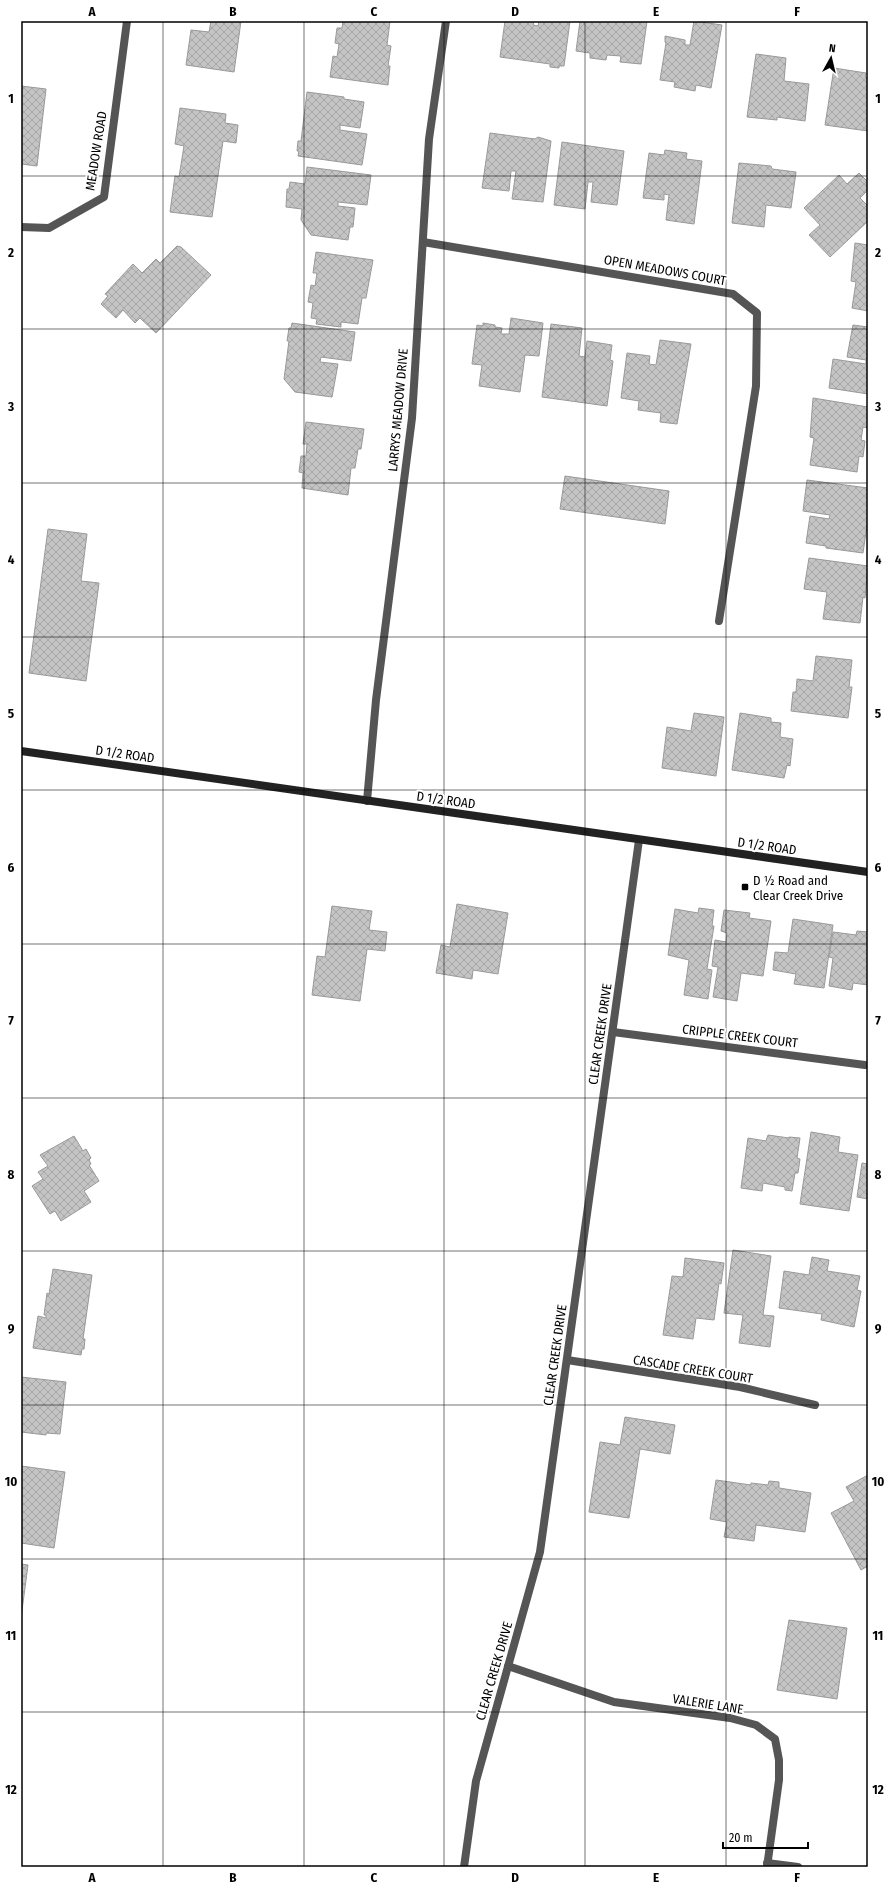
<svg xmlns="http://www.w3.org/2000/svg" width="889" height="1888" font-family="'Fira Sans Condensed',sans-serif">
<defs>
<pattern id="building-cross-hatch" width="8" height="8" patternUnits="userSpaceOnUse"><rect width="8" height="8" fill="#c4c4c4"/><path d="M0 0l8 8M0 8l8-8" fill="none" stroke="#a7a7a7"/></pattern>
</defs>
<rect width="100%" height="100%" fill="#fff"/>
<!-- building -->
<g fill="url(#building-cross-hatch)" stroke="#999">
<polygon points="211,21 241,21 234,72 186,65 191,30 209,32"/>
<polygon points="343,21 390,21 387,45 391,46 388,66 390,66 388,85 330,77 333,56 337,57 339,44 335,43 337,28 342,28"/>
<polygon points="505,21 534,21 533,25 538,26 539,21 570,21 564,66 559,66 559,68 550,67 550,64 500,57"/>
<polygon points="580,21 647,21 641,64 620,62 621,56 607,55 606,60 590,58 590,53 576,51"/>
<polygon points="694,21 722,25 711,88 696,85 695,91 674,87 675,82 660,80 666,43 665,42 665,36 685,40 685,45 690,45"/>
<polygon points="756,54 786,58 784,81 809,84 805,121 777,117 777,120 747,117"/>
<polygon points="834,68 866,73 865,77 868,78 868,131 825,125"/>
<polygon points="21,86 46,89 37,166 21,164"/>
<polygon points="307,92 344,97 344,99 364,102 360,128 340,125 340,130 367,134 362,165 298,156 299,151 297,151 298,141 301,141"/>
<polygon points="180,108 226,114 225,123 238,125 236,143 223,141 212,217 170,212 175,176 179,177 184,146 175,144"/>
<polygon points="490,133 535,139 538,137 551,141 543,202 512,199 516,171 511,171 509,191 482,188"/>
<polygon points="562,142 624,151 617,205 591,202 593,182 588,182 585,209 554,205"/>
<polygon points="665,150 687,153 686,159 702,161 694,224 666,220 669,195 664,194 664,200 643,198 649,153 664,155"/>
<polygon points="739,163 771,166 772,169 796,172 791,208 766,205 764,227 732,223"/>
<polygon points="307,167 371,175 367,205 338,202 338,206 355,208 353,227 350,227 348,240 311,235 301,220 302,209 286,207 287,189 289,189 290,182 305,184"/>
<polygon points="859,173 868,182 868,190 860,198 868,206 868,221 830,257 809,235 820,225 804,208 839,175 847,184"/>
<polygon points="855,243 868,245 868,311 852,308 856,282 851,281"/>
<polygon points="177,246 181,247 211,275 156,333 140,318 135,323 123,310 116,318 101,304 108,296 105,294 133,264 142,273 156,259 160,263"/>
<polygon points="316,252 373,260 366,298 362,298 358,324 341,322 341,327 316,324 317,319 311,318 313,303 308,302 311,285 315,286 317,273 313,273"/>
<polygon points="511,318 543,323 539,356 525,355 520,392 479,386 482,365 472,364 477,325 483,326 483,323 495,325 495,327 502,328 501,334 509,334"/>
<polygon points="292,323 355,332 351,361 321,357 320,362 338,364 332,397 295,392 284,379 289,341 287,341 289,328 291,328"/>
<polygon points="551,324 582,328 579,356 585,357 587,341 612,345 610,360 613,361 607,406 542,397"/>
<polygon points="853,325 868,327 868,394 829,388 833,359 866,364 866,360 847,357"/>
<polygon points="660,340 691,344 677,424 660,422 661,413 638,410 639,401 621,398 627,353 650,356 649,364 656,365"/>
<polygon points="813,398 868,407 868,428 863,427 861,440 865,441 863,457 859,456 857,472 810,465 814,438 810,437"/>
<polygon points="306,422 364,429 361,449 358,449 355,468 351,468 348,495 302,488 303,473 299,472 301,456 306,456 307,444 303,444"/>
<polygon points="565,476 669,491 665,524 560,509"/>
<polygon points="807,480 868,488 868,518 863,553 826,548 826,546 806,543 810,516 829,519 830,515 803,511"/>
<polygon points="48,529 87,534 81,581 99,583 86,681 29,673"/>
<polygon points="809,558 868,566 865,598 863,597 860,623 823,619 827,592 804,589"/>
<polygon points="816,656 852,660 849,687 852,687 848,718 791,711 793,692 796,692 797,679 813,681"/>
<polygon points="694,713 724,717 716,776 662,768 667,727 691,731"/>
<polygon points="740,713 771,718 771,722 781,723 780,737 793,739 790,766 787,765 784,778 732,770"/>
<polygon points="457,904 508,913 498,974 473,970 472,979 436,973 441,945 450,947"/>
<polygon points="332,906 372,911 369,930 387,932 385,951 367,949 360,1001 312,995 317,956 325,957"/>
<polygon points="699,908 714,910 712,926 714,926 707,969 712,970 708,999 684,995 689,960 668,955 675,909 698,913"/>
<polygon points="724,910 750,913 749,918 771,921 763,976 741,973 737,1001 713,997 718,967 712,966 715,940 726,942 727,933 721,931"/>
<polygon points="793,919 833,925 824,988 794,984 796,974 773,970 775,952 788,953"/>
<polygon points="857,931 868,932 868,985 853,983 852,990 829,986 833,958 829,957 833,932 856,935"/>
<polygon points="811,1132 840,1137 838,1152 858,1155 849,1211 800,1204"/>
<polygon points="768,1135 789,1138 789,1137 800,1138 797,1158 800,1159 798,1173 795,1173 792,1191 785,1190 785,1187 763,1183 762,1191 741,1188 748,1138 766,1141"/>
<polygon points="74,1136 83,1151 86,1149 91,1158 89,1160 91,1164 89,1165 99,1181 84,1191 91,1202 61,1221 55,1211 50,1214 32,1186 43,1179 38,1172 48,1166 40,1155"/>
<polygon points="862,1163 868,1164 868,1199 857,1197"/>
<polygon points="733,1250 771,1256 763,1315 774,1316 770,1347 739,1343 743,1315 724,1313"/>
<polygon points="812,1257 829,1260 827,1271 860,1276 857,1290 861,1291 854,1327 821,1320 822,1314 779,1308 784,1271 809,1275"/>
<polygon points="685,1258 724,1263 721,1284 719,1283 714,1320 696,1318 693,1339 663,1335 672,1276 683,1277"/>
<polygon points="53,1269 92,1275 83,1339 85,1339 84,1349 82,1349 81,1355 33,1348 38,1316 46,1318 46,1315 44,1315 47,1293 49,1294"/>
<polygon points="21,1377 66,1382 60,1434 46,1433 46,1435 21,1432"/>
<polygon points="625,1417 675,1425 670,1454 640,1449 629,1518 589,1512 600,1442 620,1445"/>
<polygon points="21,1466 65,1472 54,1548 21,1543"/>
<polygon points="868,1475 868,1566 861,1570 831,1513 854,1501 846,1487"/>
<polygon points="716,1480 751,1485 751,1483 768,1485 769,1481 779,1482 779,1488 811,1493 805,1532 756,1525 754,1541 724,1537 727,1522 710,1519"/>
<polygon points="21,1564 28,1565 21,1618"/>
<polygon points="789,1620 847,1628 837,1699 777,1690"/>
</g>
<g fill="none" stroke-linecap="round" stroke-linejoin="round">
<!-- minor -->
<g stroke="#555" stroke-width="8">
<polyline points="21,227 49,228 104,197 127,21"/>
<polyline points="423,242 733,294 757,313 756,386 719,621"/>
<polyline points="367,801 376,700 412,418 429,139 446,21"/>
<polyline points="613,1032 865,1065"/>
<polyline points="567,1360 740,1387 815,1405"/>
<polyline points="508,1666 614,1702 730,1718 756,1725 775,1739 779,1760 779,1780 767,1867"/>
<polyline points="767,1863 798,1867"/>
<polyline points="464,1867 476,1781 540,1552 639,840"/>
</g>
<!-- secondary -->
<polyline stroke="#222" stroke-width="8" points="21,751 868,872"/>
</g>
<!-- grid -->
<path fill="none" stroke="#000" stroke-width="1" stroke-opacity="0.55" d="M163 21V1867M304 21V1867M444 21V1867M585 21V1867M726 21V1867M21 176H868M21 329H868M21 483H868M21 637H868M21 790H868M21 944H868M21 1098H868M21 1251H868M21 1405H868M21 1559H868M21 1712H868"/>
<!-- markers -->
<rect fill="#000" stroke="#fff" stroke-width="1.5" x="741" y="883" width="8" height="8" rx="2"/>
<g text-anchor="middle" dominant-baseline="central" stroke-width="4" stroke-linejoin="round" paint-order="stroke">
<!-- street labels -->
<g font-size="13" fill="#000" stroke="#fff">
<text transform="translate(96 151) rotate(-81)">MEADOW ROAD</text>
<text transform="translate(665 270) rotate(10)">OPEN MEADOWS COURT</text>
<text transform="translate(398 410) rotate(-85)">LARRYS MEADOW DRIVE</text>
<text transform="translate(125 754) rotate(8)">D 1/2 ROAD</text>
<text transform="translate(446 800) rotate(8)">D 1/2 ROAD</text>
<text transform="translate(767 846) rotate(8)">D 1/2 ROAD</text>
<text transform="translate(600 1034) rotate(-82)">CLEAR CREEK DRIVE</text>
<text transform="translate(740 1036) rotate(7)">CRIPPLE CREEK COURT</text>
<text transform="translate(555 1355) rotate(-82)">CLEAR CREEK DRIVE</text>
<text transform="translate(693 1369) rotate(9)">CASCADE CREEK COURT</text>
<text transform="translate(494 1671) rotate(-74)">CLEAR CREEK DRIVE</text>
<text transform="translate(708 1704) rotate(9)">VALERIE LANE</text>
</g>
<!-- poi labels -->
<g font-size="13" fill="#000" stroke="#fff" text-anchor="start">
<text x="753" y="880">D ½ Road and<tspan x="753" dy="15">Clear Creek Drive</tspan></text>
</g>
</g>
<!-- border -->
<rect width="889" height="1888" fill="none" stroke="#ffffff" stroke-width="44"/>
<!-- north arrow -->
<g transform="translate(831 58) rotate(8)" stroke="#ffffff" stroke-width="3" paint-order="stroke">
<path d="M0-3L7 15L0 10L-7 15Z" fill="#000000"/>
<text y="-6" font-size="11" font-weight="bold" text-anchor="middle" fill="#000000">N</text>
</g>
<!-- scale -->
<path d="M723 1842v6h85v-6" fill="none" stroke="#000000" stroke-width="2"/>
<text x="729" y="1842" font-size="12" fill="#000000" stroke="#ffffff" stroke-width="3" paint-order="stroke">20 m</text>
<rect x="22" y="22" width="845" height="1844" fill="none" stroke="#000" stroke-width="1.5"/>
<g font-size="13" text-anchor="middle" font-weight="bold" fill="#000">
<text x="92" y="16">A</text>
<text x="233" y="16">B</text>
<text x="374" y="16">C</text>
<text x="515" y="16">D</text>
<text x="656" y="16">E</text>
<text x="797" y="16">F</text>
<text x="11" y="103">1</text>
<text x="878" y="103">1</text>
<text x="11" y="257">2</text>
<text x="878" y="257">2</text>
<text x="11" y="411">3</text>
<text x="878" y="411">3</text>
<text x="11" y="564">4</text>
<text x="878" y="564">4</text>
<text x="11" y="718">5</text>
<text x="878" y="718">5</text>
<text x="11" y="872">6</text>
<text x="878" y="872">6</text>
<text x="11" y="1025">7</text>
<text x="878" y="1025">7</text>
<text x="11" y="1179">8</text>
<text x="878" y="1179">8</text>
<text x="11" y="1333">9</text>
<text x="878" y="1333">9</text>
<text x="11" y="1486">10</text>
<text x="878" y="1486">10</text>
<text x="11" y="1640">11</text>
<text x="878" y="1640">11</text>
<text x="11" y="1794">12</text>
<text x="878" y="1794">12</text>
<text x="92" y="1882">A</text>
<text x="233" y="1882">B</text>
<text x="374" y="1882">C</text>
<text x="515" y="1882">D</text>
<text x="656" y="1882">E</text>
<text x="797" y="1882">F</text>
</g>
</svg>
